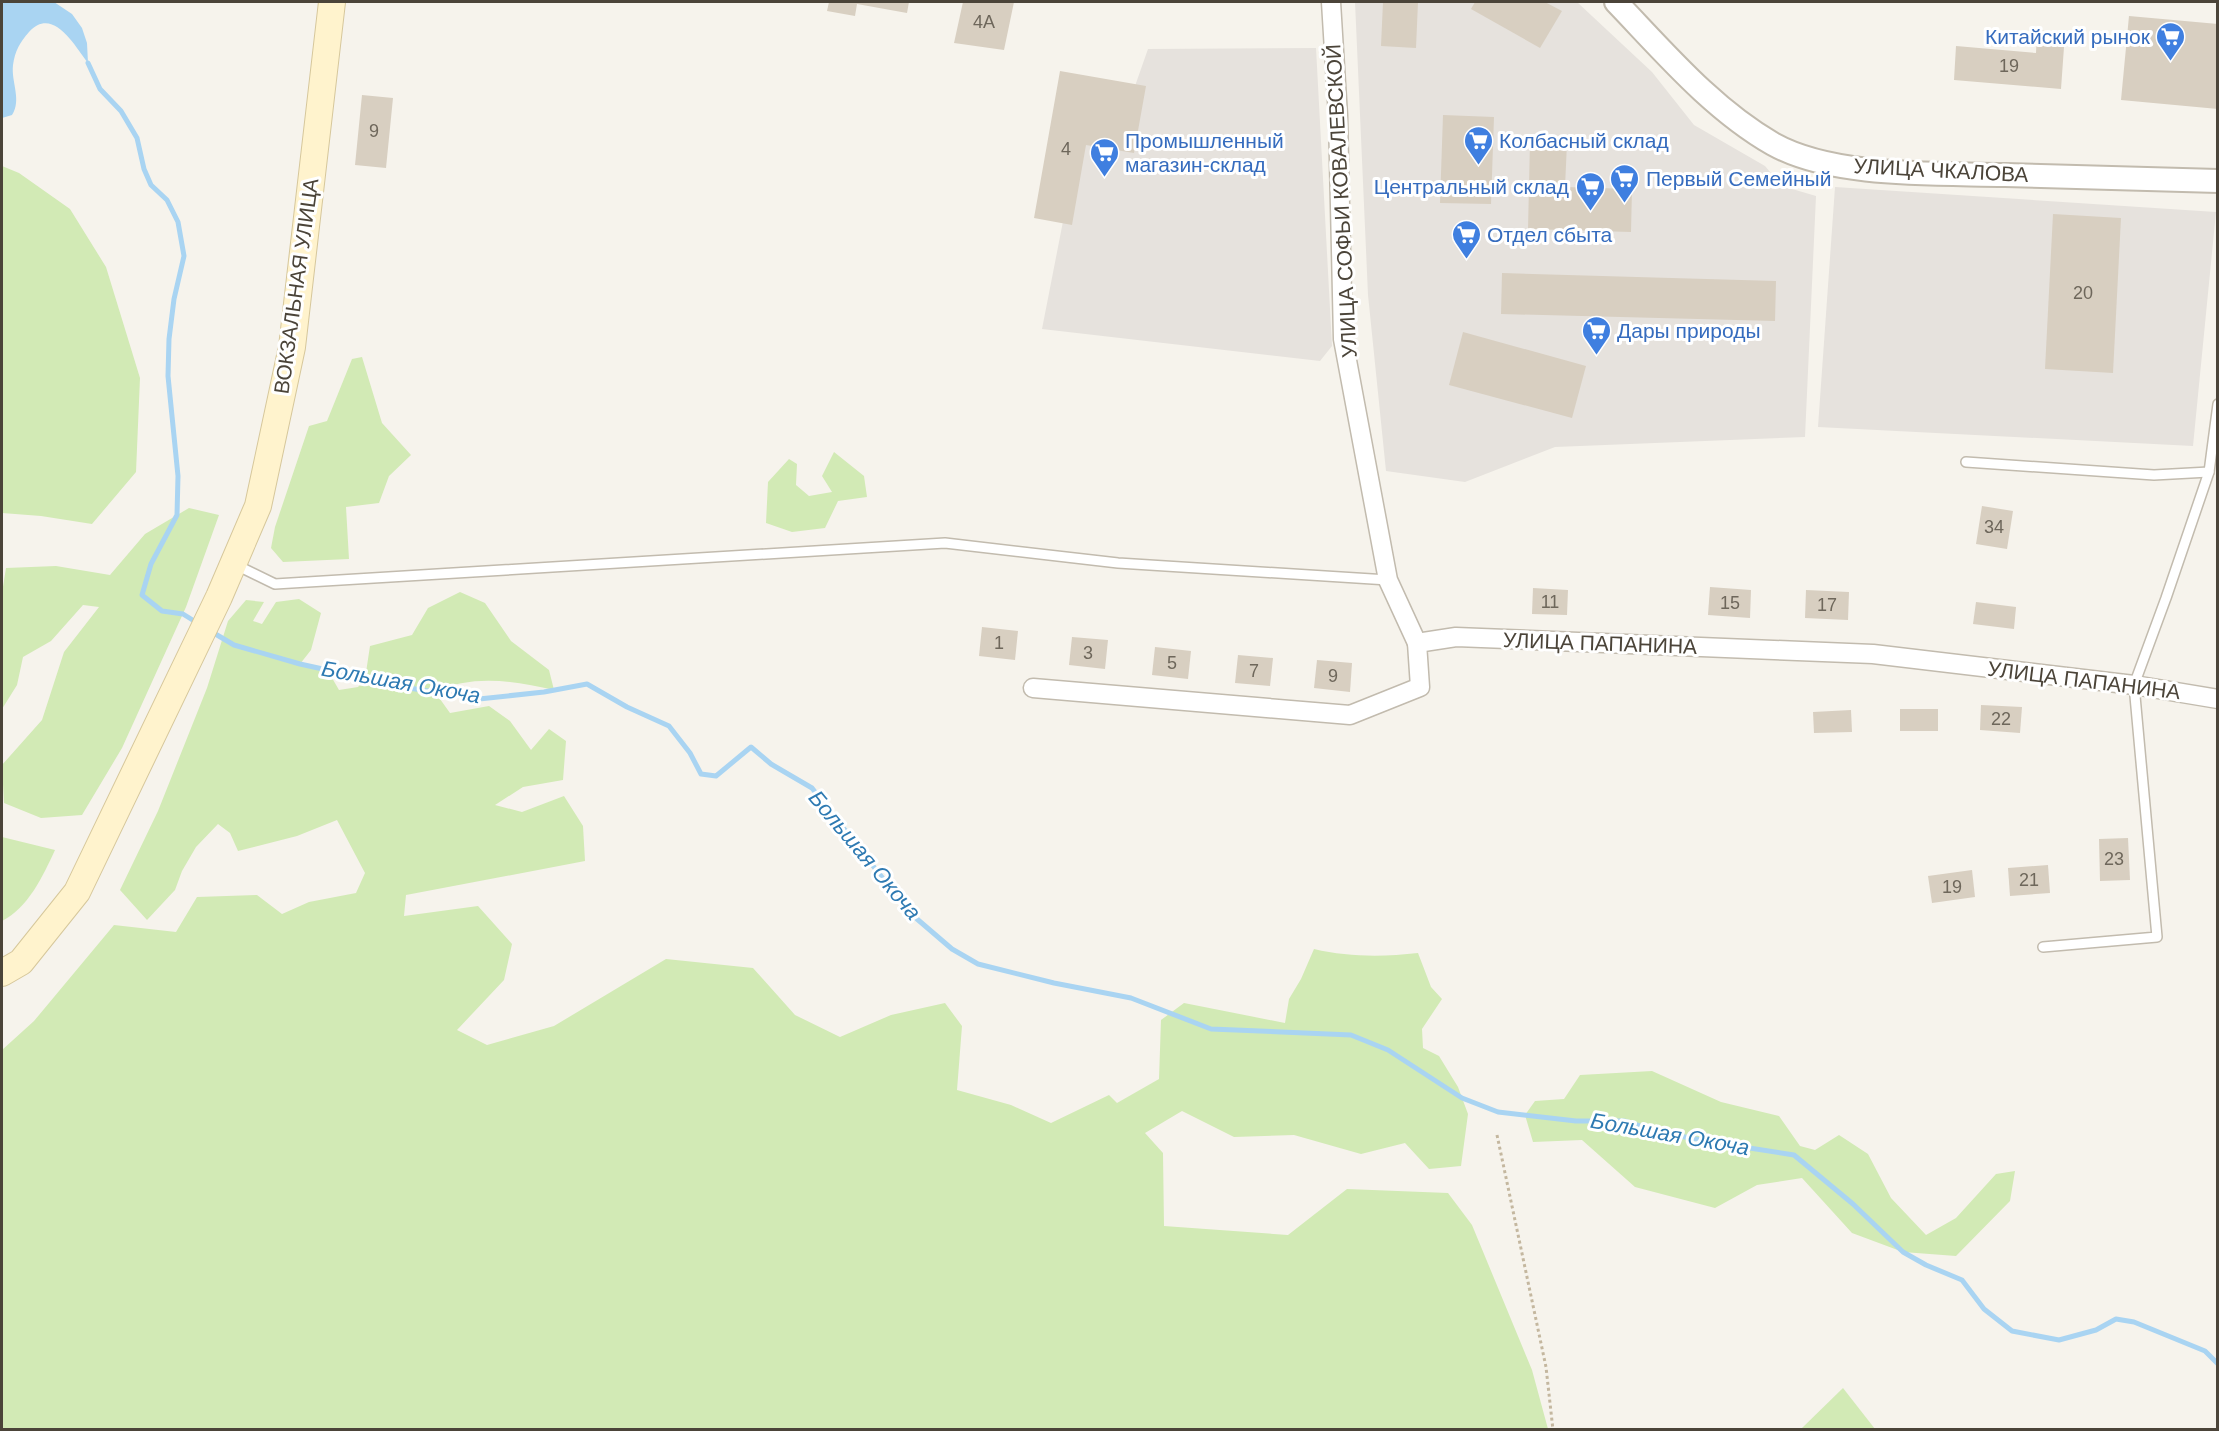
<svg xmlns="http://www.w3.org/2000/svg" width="2219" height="1431" font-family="Helvetica,sans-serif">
<rect width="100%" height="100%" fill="#f6f3ec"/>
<!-- industrial -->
<g fill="#e6e2dd">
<polygon points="1355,2 1577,2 1652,72 1694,125 1765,166 1782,186 1816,196 1805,437 1555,447 1465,482 1386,471 1368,295"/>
<polygon points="1316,48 1332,346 1320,361 1042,329 1091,78 1135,86 1148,49"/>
<polygon points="1835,187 2216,212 2193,446 1818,427"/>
</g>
<!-- green -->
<g fill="#d2eab5">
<polygon points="2,166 19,173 70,209 106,267 140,378 136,472 92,524 41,516 2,513"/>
<polygon points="362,357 382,423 411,455 389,476 379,503 346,507 349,559 283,562 271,548 275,527 309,426 327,421 352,359"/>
<polygon points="834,452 864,476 867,497 838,501 825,528 792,532 766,523 768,482 789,459 797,464 796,485 809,496 832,492 822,476"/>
<polygon points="189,508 219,515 186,607 122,748 82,815 41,818 4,803 2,765 42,720 64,652 99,607 83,605 51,641 23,657 17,685 2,709 2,593 6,568 56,566 110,575 145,534"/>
<path d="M460 592 485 603 511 641 549 670 554 690C515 681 472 674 435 692L450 713 489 706 510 721 531 750 549 729 566 741 563 780 523 787 495 805 522 812 564 796 583 826 585 861 406 895 404 916 478 906 512 944 504 980 457 1030 487 1045 554 1026 666 959 753 968 795 1015 840 1037 891 1015 945 1003 962 1026 957 1090 1011 1105 1051 1123 1109 1095 1117 1103 1159 1079 1161 1020 1184 1003 1285 1023 1289 999 1301 979 1314 949C1348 957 1383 957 1418 953L1431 987 1442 999 1422 1029 1423 1048 1439 1056 1458 1087 1468 1114 1461 1166 1429 1169 1405 1143 1361 1154 1294 1135 1234 1137 1182 1111 1145 1133 1163 1153 1164 1226 1288 1235 1347 1189 1448 1193 1472 1225 1532 1370 1548 1429H2V1050L34 1021 114 925 176 932 197 897 257 895 282 914 309 902 356 893 365 873 337 820 297 836 238 851 230 833 218 824 196 847 182 871 175 890 147 920 120 890 158 811 207 688 228 621 246 600 264 602 253 621 262 624 276 602 299 599 321 613 311 650 300 664 328 671 339 690 358 687 365 679 370 646 412 635 428 608Z"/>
<path d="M2 837 55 850C43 876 28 908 2 921Z"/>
<polygon points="1652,1071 1721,1102 1779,1116 1800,1146 1815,1150 1839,1135 1868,1154 1891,1198 1926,1235 1956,1218 1996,1174 2015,1171 2010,1201 1956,1256 1903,1252 1852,1233 1802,1178 1757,1185 1715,1208 1635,1187 1582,1140 1533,1142 1525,1115 1535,1101 1564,1099 1580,1075"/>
<polygon points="1843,1388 1875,1429 1801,1429"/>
</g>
<!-- water -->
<path fill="#a9d4f2" d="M2 2H54L72 14 82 28 87 43 88 63C74 45 53 6 29 32 20 42 15 51 13 65 11 82 22 100 12 115L2 118Z"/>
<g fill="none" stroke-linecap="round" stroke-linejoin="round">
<!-- stream -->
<g stroke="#a9d4f2" stroke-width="5">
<polyline points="88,63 100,89 121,111 137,138 144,169 151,185 167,200 178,222 184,256 174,299 169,339 168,376 178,476 177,515 151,564 142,595 162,611 183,614 199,624"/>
<polyline points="212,632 234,645 300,664 409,688 479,699 544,692 587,684 627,707 669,726 690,753 701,774 716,776 751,747 771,764 812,788 910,913 952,949 978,964 1054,983 1131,998 1211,1029 1351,1035 1388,1050 1462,1098 1498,1112 1576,1121 1624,1121 1659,1132 1711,1142 1794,1155 1853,1204 1903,1252 1926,1265 1962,1280 1984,1309 2012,1331 2059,1340 2096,1330 2116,1319 2134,1322 2205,1351 2218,1364"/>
</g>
</g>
<!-- building -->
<g fill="#d8cfc1">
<polygon points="829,2 909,2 907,13 857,4 855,16 827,11"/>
<polygon points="963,2 1014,2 1004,50 954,43"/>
<polygon points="1383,2 1418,2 1416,48 1381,46"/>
<polygon points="1475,2 1545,2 1562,11 1540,48 1471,9"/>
<polygon points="2129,16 2218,24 2218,109 2121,100"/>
<polygon points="2037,30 2065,33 2061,89 1954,80 1956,46 2036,53"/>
<polygon points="1060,71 1146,86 1134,153 1086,145 1072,225 1034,218"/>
<polygon points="362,95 393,98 386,168 355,165"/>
<polygon points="1443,115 1494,117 1491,204 1440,203"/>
<polygon points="1530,142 1567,143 1565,187 1632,189 1631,232 1528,229"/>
<polygon points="2053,214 2121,218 2113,373 2045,369"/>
<polygon points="1502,273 1776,281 1775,321 1501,314"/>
<polygon points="1463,332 1586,366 1572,418 1449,385"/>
<polygon points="1982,506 2013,511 2007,549 1976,544"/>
<polygon points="1710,587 1751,590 1750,618 1708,615"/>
<polygon points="1533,588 1568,590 1567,615 1532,614"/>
<polygon points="1806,590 1849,592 1848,620 1805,618"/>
<polygon points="1976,602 2016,607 2014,629 1973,624"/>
<polygon points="982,627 1018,631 1015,660 979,656"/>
<polygon points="1072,637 1108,640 1105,669 1069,665"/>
<polygon points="1155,647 1191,651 1188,679 1152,675"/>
<polygon points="1238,655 1273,658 1270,686 1235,683"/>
<polygon points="1317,660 1352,663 1350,692 1314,688"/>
<polygon points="1981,705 2022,707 2020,733 1980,730"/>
<rect x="1900" y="709" width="38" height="22"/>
<polygon points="1851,710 1852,732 1814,733 1813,712"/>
<polygon points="2128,838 2130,880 2100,881 2099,839"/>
<polygon points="2048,865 2050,893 2010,896 2008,868"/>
<polygon points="1972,870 1975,897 1932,903 1928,876"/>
</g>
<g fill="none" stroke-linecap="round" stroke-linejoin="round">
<defs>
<g id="service">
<polyline points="1966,462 2154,475 2209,472"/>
<polyline points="234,564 275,584 945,543 1118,563 1388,580"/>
<polyline points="2043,947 2157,937 2134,685 2166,598 2209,472 2218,404"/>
</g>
<g id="minor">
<polyline points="1331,2 1338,116 1343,339 1388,580 1417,643"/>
<polyline points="1033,688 1350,715 1420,687 1417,643 1456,637 1873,654 2134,685 2218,699"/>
</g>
<path id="tertiary" d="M1616 2C1664 52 1712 109 1773 144 1834 178 1935 173 2005 175 2076 177 2147 179 2218 181"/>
<polyline id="secondary" points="2,973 21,962 77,892 219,597 258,506 292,347 332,2"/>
</defs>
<!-- service casing -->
<use href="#service" stroke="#c2bbae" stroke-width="12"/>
<!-- minor casing -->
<use href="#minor" stroke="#c2bbae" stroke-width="21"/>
<!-- tertiary casing -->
<use href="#tertiary" stroke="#c2bbae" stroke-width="26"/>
<!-- secondary casing -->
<use href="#secondary" stroke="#d6c79b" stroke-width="28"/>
<!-- path -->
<polyline stroke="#c4b79f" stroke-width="3" stroke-dasharray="3 3" stroke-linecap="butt" points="1497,1135 1546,1367 1553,1430"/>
<!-- service -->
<use href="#service" stroke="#fff" stroke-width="9"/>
<!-- minor -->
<use href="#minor" stroke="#fff" stroke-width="18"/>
<!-- tertiary -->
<use href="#tertiary" stroke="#fff" stroke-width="22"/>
<!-- secondary -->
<use href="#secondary" stroke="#fff3cd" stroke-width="26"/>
</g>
<!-- icons -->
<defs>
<symbol id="supermarket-pin" viewBox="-11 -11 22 30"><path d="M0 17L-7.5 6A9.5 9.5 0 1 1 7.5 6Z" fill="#3f7fe0" stroke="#fff"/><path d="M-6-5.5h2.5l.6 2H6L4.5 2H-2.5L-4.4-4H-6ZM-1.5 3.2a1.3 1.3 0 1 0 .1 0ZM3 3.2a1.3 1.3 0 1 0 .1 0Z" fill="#fff"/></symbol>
</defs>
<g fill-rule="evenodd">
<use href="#supermarket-pin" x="2154" y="20" width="33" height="45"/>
<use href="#supermarket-pin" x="1462" y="124" width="33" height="45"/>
<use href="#supermarket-pin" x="1088" y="136" width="33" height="45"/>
<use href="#supermarket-pin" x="1608" y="162" width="33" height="45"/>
<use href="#supermarket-pin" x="1574" y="170" width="33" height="45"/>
<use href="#supermarket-pin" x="1450" y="218" width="33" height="45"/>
<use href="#supermarket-pin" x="1580" y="314" width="33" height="45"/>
</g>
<g text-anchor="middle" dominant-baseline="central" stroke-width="6" stroke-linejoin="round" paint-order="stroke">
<!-- number labels -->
<g font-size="18" fill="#6e675b">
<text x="984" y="22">4А</text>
<text x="2009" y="66">19</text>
<text x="374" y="131">9</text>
<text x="1066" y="149">4</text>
<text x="2083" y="293">20</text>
<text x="1994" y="527">34</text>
<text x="1550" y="602">11</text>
<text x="1730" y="603">15</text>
<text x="1827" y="605">17</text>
<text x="999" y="643">1</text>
<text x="1088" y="653">3</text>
<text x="1172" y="663">5</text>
<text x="1254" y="671">7</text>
<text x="1333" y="676">9</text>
<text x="2001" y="719">22</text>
<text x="2114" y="859">23</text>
<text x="2029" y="880">21</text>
<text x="1952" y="887">19</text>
</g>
<!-- shop labels -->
<g font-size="21" fill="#366cbe" stroke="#fff" text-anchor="start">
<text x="2150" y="36" text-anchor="end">Китайский рынок</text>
<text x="1125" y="140">Промышленный<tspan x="1125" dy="24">магазин-склад</tspan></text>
<text x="1499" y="140">Колбасный склад</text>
<text x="1646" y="178">Первый Семейный</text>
<text x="1569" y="186" text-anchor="end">Центральный склад</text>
<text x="1487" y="234">Отдел сбыта</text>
<text x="1617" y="330">Дары природы</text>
</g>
<!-- street labels -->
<g font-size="21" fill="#4b4439" stroke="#fff">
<text transform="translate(1941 170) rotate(3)">УЛИЦА ЧКАЛОВА</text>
<text transform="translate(1341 201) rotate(-93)">УЛИЦА СОФЬИ КОВАЛЕВСКОЙ</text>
<text transform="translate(296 286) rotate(-82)">ВОКЗАЛЬНАЯ УЛИЦА</text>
<text transform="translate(1600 643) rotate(2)">УЛИЦА ПАПАНИНА</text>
<text transform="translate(2084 680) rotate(7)">УЛИЦА ПАПАНИНА</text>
</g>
<!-- water labels -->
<g font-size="22" font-style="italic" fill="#2e7ab2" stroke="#fff">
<text transform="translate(401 682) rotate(10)">Большая Окоча</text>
<text transform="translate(865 855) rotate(50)">Большая Окоча</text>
<text transform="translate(1670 1134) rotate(10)">Большая Окоча</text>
</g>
</g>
<!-- border -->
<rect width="2219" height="1431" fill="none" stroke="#4b4439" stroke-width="6"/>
</svg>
